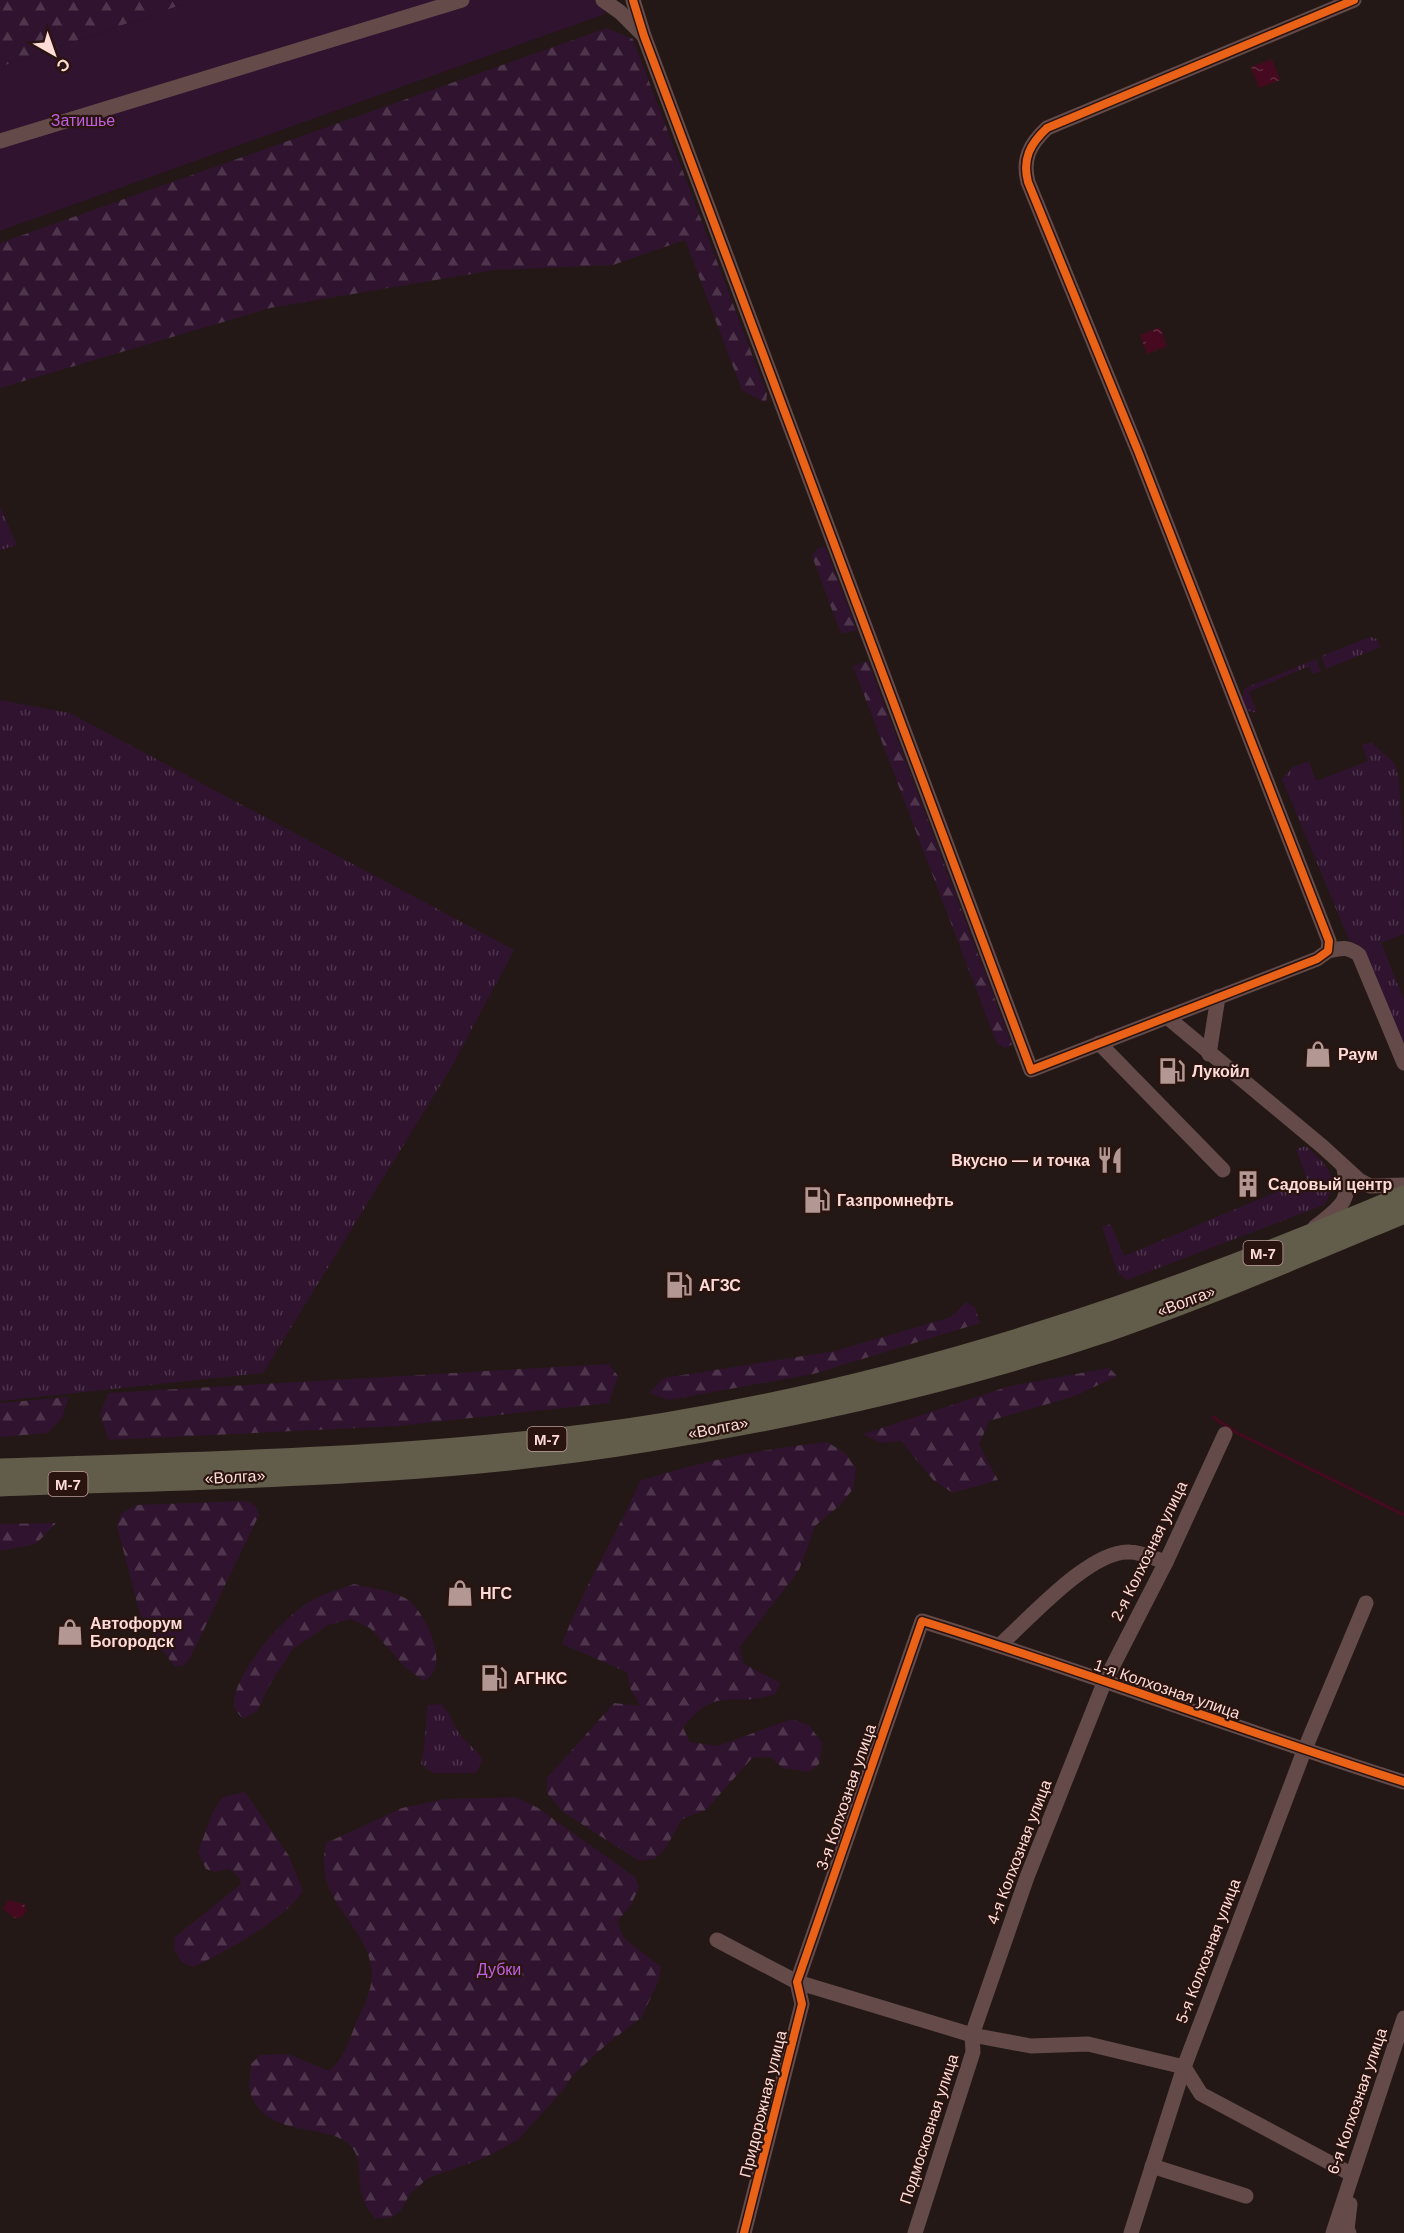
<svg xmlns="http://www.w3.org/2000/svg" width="1404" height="2233" font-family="Arial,sans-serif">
<defs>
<pattern id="grass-tufts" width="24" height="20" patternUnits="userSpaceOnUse" patternTransform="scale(1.5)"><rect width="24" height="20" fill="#2f132f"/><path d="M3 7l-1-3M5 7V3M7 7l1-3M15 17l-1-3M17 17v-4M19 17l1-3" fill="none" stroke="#4e354c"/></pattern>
<pattern id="forest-firs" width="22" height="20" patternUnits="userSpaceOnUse" patternTransform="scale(1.5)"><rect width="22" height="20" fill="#2f132f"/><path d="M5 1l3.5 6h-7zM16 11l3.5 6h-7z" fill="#4e354c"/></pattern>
<pattern id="water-ripples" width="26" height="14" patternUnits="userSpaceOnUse" patternTransform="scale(1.5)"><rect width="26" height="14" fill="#450a1f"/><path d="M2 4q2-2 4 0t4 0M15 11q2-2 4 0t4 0" fill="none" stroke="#612d3f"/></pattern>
</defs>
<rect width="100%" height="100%" fill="#231815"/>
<!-- grass -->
<g fill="url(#grass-tufts)">
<polygon points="0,506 17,545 0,550"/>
<polygon points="1370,637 1377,639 1381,647 1326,669 1321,656"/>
<polygon points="1316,659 1321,671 1313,674 1309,666 1249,692 1257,713 1245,710 1242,698 1245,688"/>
<polygon points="0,700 70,713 514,950 451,1068 263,1373 0,1401"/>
<path d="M1372 742C1378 750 1391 759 1395 764 1404 786 1404 901 1404 934L1381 943 1404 1000V1047L1362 947 1349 940 1282 779 1293 767 1309 761 1316 781 1368 761 1362 745Z"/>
<path d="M1306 1146C1327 1166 1342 1177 1324 1205L1127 1280 1118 1273 1102 1227 1111 1224 1124 1256 1307 1179 1296 1149Z"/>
<path d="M441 1704C450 1713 451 1719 457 1730 463 1741 476 1748 483 1760L476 1773H433L421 1764C426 1744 425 1725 428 1705Z"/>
</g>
<!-- forest -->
<g fill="url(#forest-firs)">
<polygon points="0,0 196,0 0,67"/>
<polygon points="607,28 633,39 767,394 766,403 742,390 685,240 613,265 495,270 270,308 0,388 0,243"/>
<polygon points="825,546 857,630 841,634 812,556 817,549"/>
<polygon points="868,661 1012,1045 1005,1048 997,1044 853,666"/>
<polygon points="966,1302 975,1307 980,1323 813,1374 669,1400 649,1393 664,1378 835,1351 951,1317"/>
<polygon points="609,1364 618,1376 609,1403 398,1426 109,1440 100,1414 108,1393"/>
<polygon points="1109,1368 1117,1376 1075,1396 989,1421 979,1445 998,1480 953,1493 934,1481 901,1441 880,1443 863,1434 1010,1386"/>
<polygon points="69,1397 62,1418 48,1433 0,1437 0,1403"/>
<path d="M827 1442 845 1453 856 1469 853 1489 840 1505 815 1526 799 1570 740 1647 743 1663 780 1683 775 1694C732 1709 717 1683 683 1728L690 1742 718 1746 791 1719 809 1725 822 1743 819 1764 809 1772 783 1768 770 1757 752 1758 706 1810 682 1819 665 1849 655 1859 639 1861 563 1812 547 1793V1778L614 1703 640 1706 630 1688 627 1672 562 1644C583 1587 616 1537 640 1481 700 1461 764 1449 827 1442Z"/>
<polygon points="246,1501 256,1506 259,1515 189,1660 183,1666 174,1666 156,1641 140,1614 117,1526 121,1514 136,1505"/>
<polygon points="56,1523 36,1544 0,1551 0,1524"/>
<path d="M354 1584C370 1588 390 1590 405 1598 426 1610 452 1669 424 1681L406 1668 370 1628 351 1619 328 1625 293 1649 267 1689 258 1710 244 1719C238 1714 232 1708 234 1699 240 1668 277 1625 303 1606 318 1595 337 1590 354 1584Z"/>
<path d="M245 1792 289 1856 303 1891C284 1920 226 1951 194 1967L182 1963 174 1949 175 1937 241 1884 239 1877 229 1869 214 1872 206 1869 198 1852 212 1814 222 1797Z"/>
<path d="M516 1797 538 1808 635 1877 639 1887 631 1905 617 1922 624 1938 661 1967 658 1982 641 2018 607 2044 572 2076 563 2090 518 2140 484 2158 428 2178 410 2194 401 2210 393 2217 376 2219C350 2192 366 2171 354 2150 335 2119 266 2143 250 2092 248 2084 251 2072 251 2064L260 2055 288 2054 329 2071C344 2059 349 2040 356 2023 363 2009 372 1990 372 1974 370 1924 312 1904 326 1843L402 1808 445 1799Z"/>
</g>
<!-- garden -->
<polygon fill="#2f132f" points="196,0 603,0 605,14 0,231 0,67"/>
<!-- water -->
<g fill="url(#water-ripples)">
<polygon points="1272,59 1280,80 1259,88 1251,67"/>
<polygon points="1160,327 1167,346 1147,354 1140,335"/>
<polygon points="8,1900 24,1904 27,1910 23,1916 16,1919 3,1909"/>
</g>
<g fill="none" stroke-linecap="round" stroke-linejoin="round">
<!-- stream -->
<polyline stroke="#450a1f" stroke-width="3" points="1213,1417 1237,1433 1404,1515"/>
<!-- minor -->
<g stroke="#644b4a" stroke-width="15">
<polyline points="603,0 620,12 644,36"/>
<path d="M633 0 644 36 1031 1070 1317 959 1328 951 1329 941 1138 451 1028 182C1022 159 1030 144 1047 128L1354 0"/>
<polyline points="0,141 462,0"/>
<path d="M1328 951C1341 948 1348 946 1359 955L1404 1063"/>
<polyline points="1167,1017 1323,1147 1359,1180 1370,1186 1404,1185"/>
<polyline points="1099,1043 1223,1170"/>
<polyline points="1209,1054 1218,997"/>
<path d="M1315 1227C1339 1208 1353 1202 1344 1169"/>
<path d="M1000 1645C1029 1619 1091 1549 1130 1552 1141 1552 1155 1559 1166 1562"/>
<polyline points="717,1940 797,1982 972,2035 1031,2046 1088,2044 1184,2067 1201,2094 1351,2174"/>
<polyline points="1152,2166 1246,2196"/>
<path d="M744 2233 802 2004 797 1982 922 1621C1084 1671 1242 1731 1404 1782"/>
<polyline points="915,2233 973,2052 972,2035 1027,1877 1104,1683 1166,1562 1225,1434"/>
<polyline points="1131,2233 1184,2067 1304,1751 1366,1603"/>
<polyline points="1333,2233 1404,2018"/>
<polyline points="1349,2233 1347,2230 1350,2204"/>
</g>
<!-- highway -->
<g stroke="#625c4a" stroke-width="21">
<path d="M0 1469C222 1461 445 1459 665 1423 924 1380 1163 1298 1404 1196"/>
<path d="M0 1486C217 1478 436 1477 650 1441 804 1416 960 1381 1108 1331 1208 1296 1306 1254 1404 1213"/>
</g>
<defs>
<g id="cycleway">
<path d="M633 0 644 36 1031 1070 1317 959 1328 951 1329 941 1138 451 1028 182C1022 159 1030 144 1047 128L1354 0"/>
<path d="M744 2233 802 2004 797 1982 922 1621C1084 1671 1242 1731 1404 1782"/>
</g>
</defs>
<!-- cycleway casing -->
<use href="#cycleway" stroke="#29140f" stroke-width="11"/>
<!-- cycleway -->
<use href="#cycleway" stroke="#ea6118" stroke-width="8"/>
</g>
<!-- icons -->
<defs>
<symbol id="shop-bare" viewBox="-9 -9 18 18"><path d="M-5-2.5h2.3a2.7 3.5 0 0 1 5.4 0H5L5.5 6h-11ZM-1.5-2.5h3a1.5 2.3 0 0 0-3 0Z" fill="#b29793" stroke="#29140f" stroke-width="2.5" paint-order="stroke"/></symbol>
<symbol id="fuel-bare" viewBox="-9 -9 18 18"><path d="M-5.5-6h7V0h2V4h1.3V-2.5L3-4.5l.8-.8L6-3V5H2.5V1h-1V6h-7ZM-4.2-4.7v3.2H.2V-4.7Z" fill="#b29793" stroke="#29140f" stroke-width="2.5" paint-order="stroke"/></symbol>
<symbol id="restaurant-bare" viewBox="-9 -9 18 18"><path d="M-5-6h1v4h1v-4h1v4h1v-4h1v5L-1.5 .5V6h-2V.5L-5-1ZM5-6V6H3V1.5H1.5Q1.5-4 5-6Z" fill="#b29793" stroke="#29140f" stroke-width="2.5" paint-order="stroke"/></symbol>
<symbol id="building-bare" viewBox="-9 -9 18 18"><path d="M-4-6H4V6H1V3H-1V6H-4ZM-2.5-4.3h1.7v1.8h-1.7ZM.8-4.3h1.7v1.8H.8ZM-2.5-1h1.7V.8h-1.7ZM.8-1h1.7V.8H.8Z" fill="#b29793" stroke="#29140f" stroke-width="2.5" paint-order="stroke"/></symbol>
</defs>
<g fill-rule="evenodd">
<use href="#shop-bare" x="1299" y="1035" width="38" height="38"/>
<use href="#fuel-bare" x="1153" y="1052" width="38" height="38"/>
<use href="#restaurant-bare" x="1091" y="1141" width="38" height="38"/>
<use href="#building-bare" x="1229" y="1165" width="38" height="38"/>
<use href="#fuel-bare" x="798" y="1181" width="38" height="38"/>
<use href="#fuel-bare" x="660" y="1266" width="38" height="38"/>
<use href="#shop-bare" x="441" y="1574" width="38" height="38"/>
<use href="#shop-bare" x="51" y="1613" width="38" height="38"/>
<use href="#fuel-bare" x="475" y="1659" width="38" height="38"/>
</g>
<g text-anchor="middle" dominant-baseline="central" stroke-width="4.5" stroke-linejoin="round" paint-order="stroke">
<!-- shield labels -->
<g fill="#29140f" stroke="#bf9f9b" stroke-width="1.5">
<rect x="1243.5" y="1241" width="39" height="24" rx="4.5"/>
<rect x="527.5" y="1427" width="39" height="24" rx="4.5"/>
<rect x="48.5" y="1472" width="39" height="24" rx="4.5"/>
</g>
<g font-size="15" font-weight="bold" fill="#ffdbd7">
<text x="1263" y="1253">М-7</text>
<text x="547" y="1439">М-7</text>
<text x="68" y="1484">М-7</text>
</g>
<!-- park labels -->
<g font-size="16" fill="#c15fe3" stroke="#29140f">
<text x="83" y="120">Затишье</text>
<text x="499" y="1969">Дубки</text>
</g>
<!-- poi labels -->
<g font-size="16" font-weight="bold" fill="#ffdbd7" stroke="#29140f" text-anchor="start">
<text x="1338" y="1054">Раум</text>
<text x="1192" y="1071">Лукойл</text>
<text x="1090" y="1160" text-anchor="end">Вкусно — и точка</text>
<text x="1268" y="1184">Садовый центр</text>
<text x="837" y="1200">Газпромнефть</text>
<text x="699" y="1285">АГЗС</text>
<text x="480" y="1593">НГС</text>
<text x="90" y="1623">Автофорум<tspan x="90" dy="18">Богородск</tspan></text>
<text x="514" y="1678">АГНКС</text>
</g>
<!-- street labels -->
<g font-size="16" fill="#ffdbd7" stroke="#29140f">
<text transform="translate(1186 1301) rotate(-21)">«Волга»</text>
<text transform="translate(718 1428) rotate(-11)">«Волга»</text>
<text transform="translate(235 1477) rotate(-3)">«Волга»</text>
<text transform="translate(1149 1551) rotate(-64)">2-я Колхозная улица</text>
<text transform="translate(1167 1689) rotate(19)">1-я Колхозная улица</text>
<text transform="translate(846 1797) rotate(-71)">3-я Колхозная улица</text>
<text transform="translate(1019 1852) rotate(-69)">4-я Колхозная улица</text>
<text transform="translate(1208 1951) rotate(-69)">5-я Колхозная улица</text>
<text transform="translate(1357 2101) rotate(-71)">6-я Колхозная улица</text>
<text transform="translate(763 2104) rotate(-76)">Придорожная улица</text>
<text transform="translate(929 2129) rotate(-72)">Подмосковная улица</text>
</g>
</g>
<!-- north arrow -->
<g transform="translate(54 54) rotate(140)" stroke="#29140f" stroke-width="4.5" paint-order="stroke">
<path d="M0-4.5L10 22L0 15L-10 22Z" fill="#ffdbd7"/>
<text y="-9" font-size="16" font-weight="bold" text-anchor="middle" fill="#ffdbd7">С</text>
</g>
</svg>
